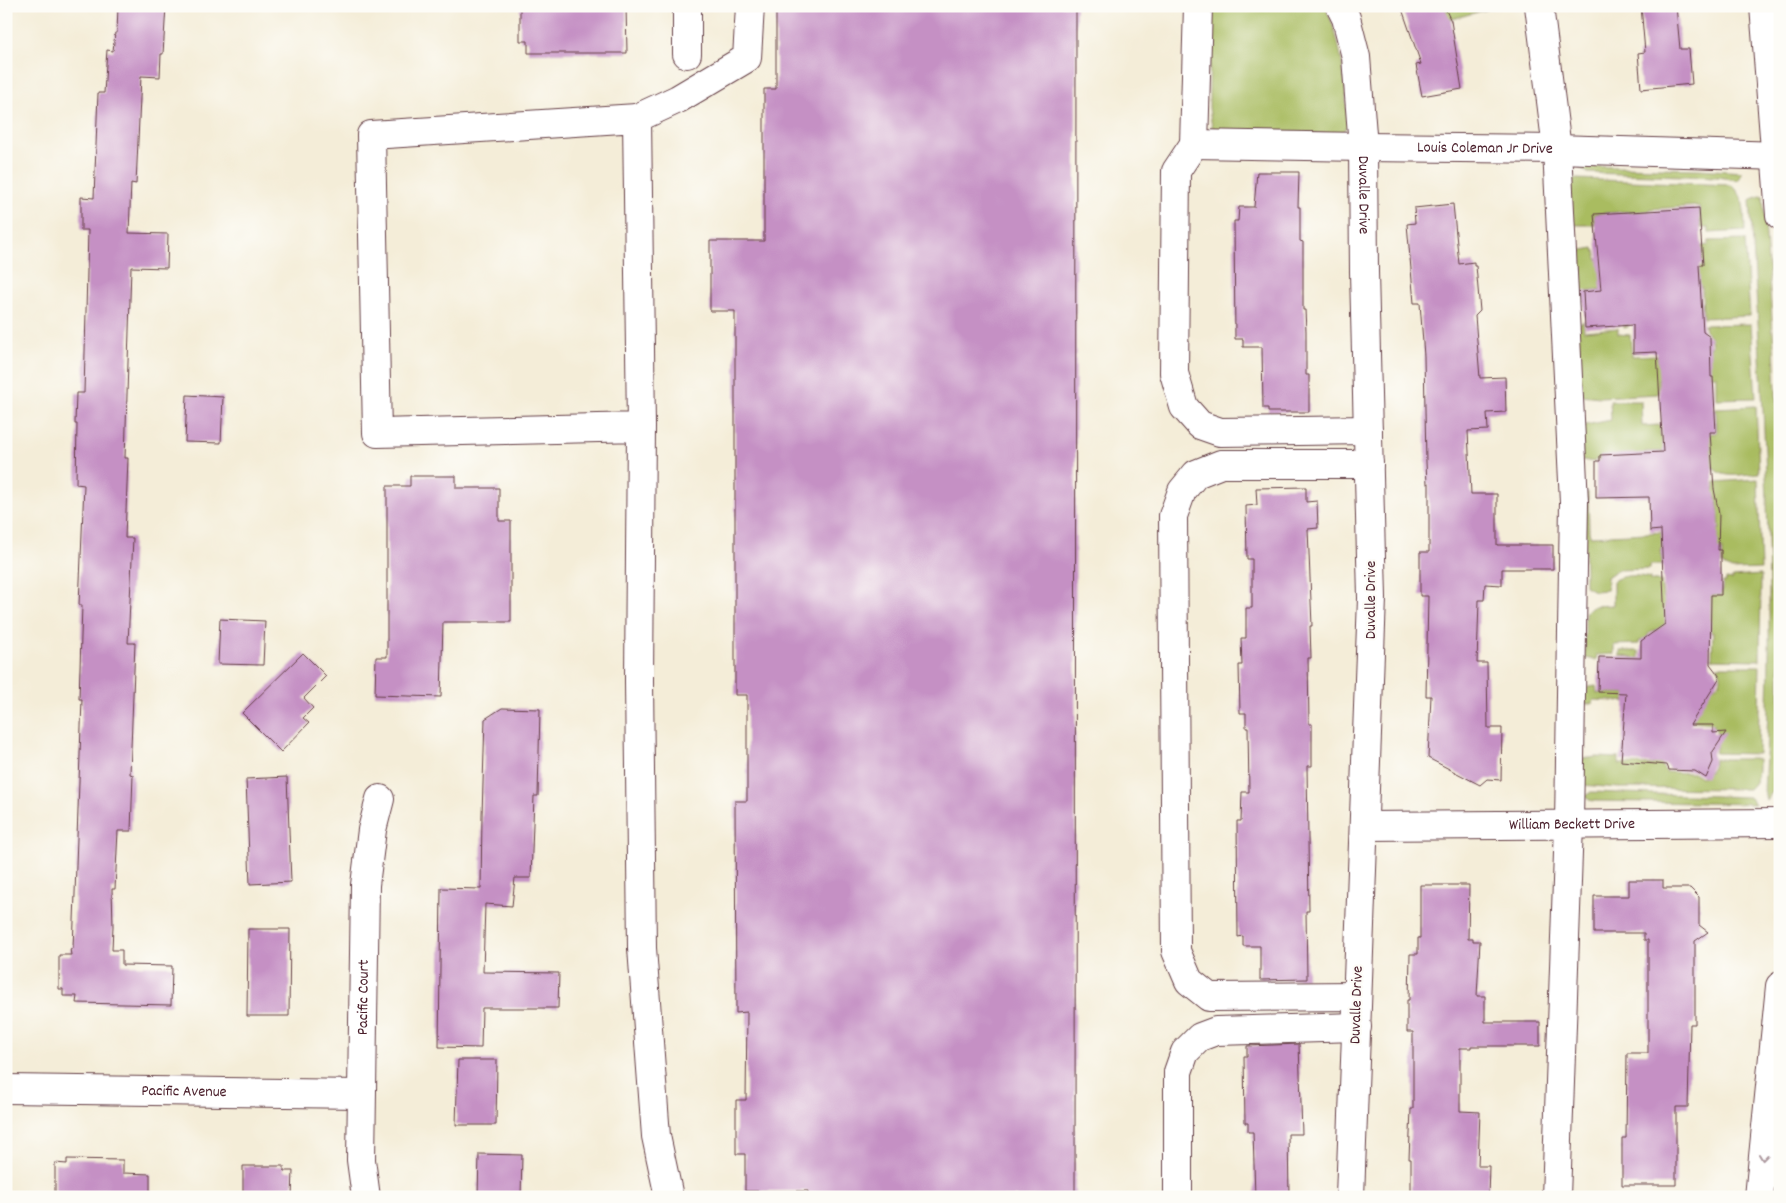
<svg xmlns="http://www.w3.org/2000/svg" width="1786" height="1203" font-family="Dekko,sans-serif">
<rect width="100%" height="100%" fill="#fdfcf7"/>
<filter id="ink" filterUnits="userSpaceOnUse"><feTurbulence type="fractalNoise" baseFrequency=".02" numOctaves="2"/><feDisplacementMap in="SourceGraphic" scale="10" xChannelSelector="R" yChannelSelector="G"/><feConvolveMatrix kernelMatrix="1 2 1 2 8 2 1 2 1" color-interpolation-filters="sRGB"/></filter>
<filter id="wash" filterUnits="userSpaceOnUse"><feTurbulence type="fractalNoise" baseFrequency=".0096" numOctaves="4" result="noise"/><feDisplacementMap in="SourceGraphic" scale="20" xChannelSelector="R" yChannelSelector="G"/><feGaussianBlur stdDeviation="1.12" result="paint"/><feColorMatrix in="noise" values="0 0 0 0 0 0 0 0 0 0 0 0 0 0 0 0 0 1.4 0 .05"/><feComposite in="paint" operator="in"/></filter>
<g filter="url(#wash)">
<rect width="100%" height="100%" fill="#f4edd8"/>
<!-- green -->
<g fill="#a9bc60" stroke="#7a6e46">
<path d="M1212 6H1325C1343 44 1345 83 1348 125L1341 134 1218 132 1212 127 1209 108V87Z"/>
<polygon points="1445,6 1500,6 1448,20"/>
<polygon points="1577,166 1700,169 1742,172 1738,180 1717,177 1588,173"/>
<path d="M1576 179 1731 185C1746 195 1744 215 1745 231L1709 233V228H1701L1699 206 1649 209V212H1632V211L1594 214V225H1569L1568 180Z"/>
<path d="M1763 195 1774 347 1780 480 1779 767 1776 788 1766 800 1764 791C1777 594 1763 396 1750 200Z"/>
<polygon points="1745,240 1750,316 1703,318 1702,287 1644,290 1627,310 1628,327 1624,328 1619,288 1581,291 1581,297 1574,297 1571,252 1594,248 1597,259 1634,258 1679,269 1703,267 1702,246 1709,245 1709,241"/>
<polygon points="1583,321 1584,331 1618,328 1618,334 1630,335 1632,356 1706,353 1712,346 1711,337 1705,331 1704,325 1751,324 1756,398 1716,399 1716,375 1658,379 1658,394 1600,397 1580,395 1576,325"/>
<path d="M1610 401H1641L1642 426 1660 425V436L1717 433 1716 408 1756 406 1759 473C1745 474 1721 480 1713 467H1708L1707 449 1645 452 1646 469 1633 458 1595 460 1594 462 1582 460 1581 426 1611 420Z"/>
<polygon points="1758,479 1761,569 1732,570 1722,565 1722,549 1713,547 1661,549 1662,565 1650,565 1650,569 1617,570 1607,577 1607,590 1594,591 1585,586 1584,494 1588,492 1589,532 1591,536 1720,529 1717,498 1709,499 1708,489 1715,489 1715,482"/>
<path d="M1761 575 1760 660 1712 659 1713 632 1655 630 1648 634V641H1639V644L1614 645V654L1597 655 1596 660 1585 658V612L1594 606 1613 605V581C1623 574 1638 575 1650 578V581H1661L1663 597 1721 595 1723 582H1726V579L1732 580V577Z"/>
<path d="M1620 651H1639V686L1712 687C1723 683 1723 675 1717 666H1760L1758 754 1715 753 1719 738 1713 723 1632 715V702L1594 700 1592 704H1585L1584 688 1596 686 1597 693H1631L1633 657 1620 656Z"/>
<path d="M1597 757 1619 758V764L1653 765 1655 760H1657L1666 772 1695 773 1701 777C1709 773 1714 769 1714 759H1758C1758 773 1759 780 1749 789L1619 788 1581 785 1582 759Z"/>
<polygon points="1591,792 1749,797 1755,804 1594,801 1589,800 1585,796"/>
<polygon points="1780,1137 1780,1197 1773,1197"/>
</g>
<g id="blocks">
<!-- building -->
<g fill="#c590c4">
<polygon points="118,6 166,6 163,54 161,54 160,77 141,76 136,184 131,183 129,233 168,234 167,268 131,267 125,458 128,458 125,538 133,538 128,643 135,643 130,774 133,775 131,831 118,831 115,889 112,889 113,926 112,950 122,950 122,965 172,966 171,1005 76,1003 77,996 63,996 63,989 59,989 59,955 71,955 70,949 73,949 82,699 79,699 82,605 79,605 84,485 76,484 77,424 75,424 76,393 84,393 88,230 81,230 81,197 94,198 98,93 104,93 107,50 113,51 115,33 117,33"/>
<polygon points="520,6 626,6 627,53 528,53 528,41 520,41"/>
<polygon points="776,6 1076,6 1075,1197 808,1197 808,1191 745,1191 745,1154 736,1154 736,1100 746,1100 747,1012 736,1013 735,801 747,801 747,695 735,695 735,311 710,311 710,241 764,241 764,89 776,89"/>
<polygon points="1401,6 1444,6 1451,21 1462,89 1422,96 1416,65 1421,64"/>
<polygon points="1641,6 1676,6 1680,49 1689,49 1692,84 1641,89 1638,53 1645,52"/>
<polygon points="1257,172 1299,172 1298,207 1300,207 1300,241 1303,242 1303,310 1305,310 1306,331 1306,375 1309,375 1309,412 1268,412 1268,408 1263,408 1262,347 1243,347 1243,339 1235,339 1234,221 1238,221 1239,207 1254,207"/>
<polygon points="1453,204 1459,264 1474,262 1474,266 1476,266 1480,311 1475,316 1480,378 1505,377 1506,412 1487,413 1488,430 1468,431 1471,494 1497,494 1497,545 1553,545 1553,569 1502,569 1502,585 1485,584 1484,600 1479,600 1477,663 1487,663 1487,665 1488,728 1502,728 1501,780 1487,779 1480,785 1428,758 1431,696 1426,696 1428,596 1420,596 1420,552 1429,552 1429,483 1427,484 1426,462 1424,356 1420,303 1414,303 1407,224 1415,223 1414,208"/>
<polygon points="1699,208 1703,265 1699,265 1703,332 1710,337 1711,377 1713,377 1716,432 1710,432 1714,489 1719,514 1718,550 1721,550 1721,595 1711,595 1710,664 1720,677 1690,725 1713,725 1713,733 1726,732 1712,753 1713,762 1706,778 1695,771 1669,770 1667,765 1621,761 1626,693 1598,692 1599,657 1641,658 1641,641 1665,624 1661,530 1650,531 1649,497 1596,498 1596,461 1600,461 1600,455 1663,452 1657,352 1633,353 1633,325 1585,328 1583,292 1601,290 1594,214"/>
<polygon points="187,395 223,397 221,443 185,442"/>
<polygon points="410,476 456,476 456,488 499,488 499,521 511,521 511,622 443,622 441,697 375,695 376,657 387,657 387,486 410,486"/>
<polygon points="1306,487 1306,502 1317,501 1318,528 1308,529 1312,626 1310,626 1311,658 1308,658 1309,724 1312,724 1312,766 1307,766 1309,911 1306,911 1307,979 1260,980 1260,946 1243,946 1243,936 1238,937 1237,821 1241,821 1242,792 1249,792 1248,728 1246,728 1246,713 1240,713 1239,665 1242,665 1241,638 1246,638 1246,608 1252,608 1252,559 1247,559 1246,506 1257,505 1256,488"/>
<polygon points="220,619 265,621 263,665 218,664"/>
<polygon points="303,653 326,676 304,698 313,708 303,718 309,723 281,752 242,713"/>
<polygon points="502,708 540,709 538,796 534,796 531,878 515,878 512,906 485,904 483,972 559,973 558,1008 482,1008 481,1048 439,1047 441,888 481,889 482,815 485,719"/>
<polygon points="287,777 291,882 250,884 246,779"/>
<polygon points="1629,880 1663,880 1663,888 1690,888 1699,897 1699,925 1708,932 1695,941 1695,1024 1690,1024 1688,1107 1676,1107 1676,1185 1622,1185 1622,1138 1626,1138 1627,1053 1648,1053 1648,940 1644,940 1644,933 1594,933 1594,896 1629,896"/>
<polygon points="1420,885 1469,885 1468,939 1473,939 1473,941 1480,941 1477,996 1485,996 1485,1022 1540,1022 1540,1046 1471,1046 1471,1048 1460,1048 1460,1111 1480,1112 1478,1166 1489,1166 1488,1197 1411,1197 1411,1159 1409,1159 1411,1109 1413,1109 1413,1032 1407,1032 1407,1000 1409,1000 1410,954 1418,954 1418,938 1420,938"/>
<polygon points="248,929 290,929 289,1016 247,1016"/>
<polygon points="1299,1044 1302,1134 1288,1134 1289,1197 1255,1197 1253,1132 1248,1132 1248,1123 1245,1123 1244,1056 1247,1056 1247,1046"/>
<polygon points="458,1060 497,1060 496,1125 456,1125"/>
<polygon points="479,1154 522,1155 521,1197 478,1197"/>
<polygon points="67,1159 123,1160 123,1173 150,1174 150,1197 55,1197 55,1163 67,1164"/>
<polygon points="243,1166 284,1166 284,1171 293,1171 292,1197 243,1197"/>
</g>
</g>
</g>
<g filter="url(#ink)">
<use href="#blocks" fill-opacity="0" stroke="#643e45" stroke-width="1"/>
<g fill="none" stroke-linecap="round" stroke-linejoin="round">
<defs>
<g id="minor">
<path id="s1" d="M1340 6 1346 18 1356 57 1363 147 1364 272 1372 598 1350 1197"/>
<polyline points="1539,6 1557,149 1574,502 1569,824 1556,1197"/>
<polyline points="1764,6 1780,215"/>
<polyline points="687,54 687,6"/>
<polyline points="637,118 678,99 747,58 750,6"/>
<path id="s2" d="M1194 144 1363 147 1557 149 1780 156"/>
<polyline points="1194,144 1176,171 1174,373 1184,407 1200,425 1220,432 1368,430"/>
<polyline points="1194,144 1198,6"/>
<polyline points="641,427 377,433 371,135 637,118 641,427 639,681 642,948 656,1136 669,1197"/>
<path id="s3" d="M1364 826 1780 823"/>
<polyline points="1357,996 1209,997 1189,981 1176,951 1173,516 1182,491 1196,474 1221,464 1369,464"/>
<path id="s4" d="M6 1089 361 1094"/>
<path id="s5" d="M366 1197 361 1160 365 885 372 830 380 799"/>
<polyline points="1178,1197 1178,1072 1185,1052 1200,1037 1216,1031 1357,1027"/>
<polyline points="1759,1197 1780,986"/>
</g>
</defs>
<!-- minor casing -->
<use href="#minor" stroke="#643e45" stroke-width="30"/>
<!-- minor -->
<use href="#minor" stroke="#fff" stroke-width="28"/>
</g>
<!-- one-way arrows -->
<defs><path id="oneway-chevron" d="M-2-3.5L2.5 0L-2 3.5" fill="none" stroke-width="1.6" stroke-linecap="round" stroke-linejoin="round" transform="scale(1.25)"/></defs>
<use stroke="#ae9aa0" href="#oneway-chevron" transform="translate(1763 1157) rotate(96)"/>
</g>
<g text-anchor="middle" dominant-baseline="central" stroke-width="4.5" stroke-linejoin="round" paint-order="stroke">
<!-- street labels -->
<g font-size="16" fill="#4a1f2b" stroke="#fdfcf7">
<text stroke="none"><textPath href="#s2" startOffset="291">Louis Coleman Jr Drive</textPath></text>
<text stroke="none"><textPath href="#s1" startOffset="192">Duvalle Drive</textPath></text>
<text transform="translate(1371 600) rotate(-90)">Duvalle Drive</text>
<text stroke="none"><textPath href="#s3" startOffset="208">William Beckett Drive</textPath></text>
<text stroke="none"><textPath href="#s5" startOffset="200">Pacific Court</textPath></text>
<text transform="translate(1357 1005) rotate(-88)">Duvalle Drive</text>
<text stroke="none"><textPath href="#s4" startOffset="178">Pacific Avenue</textPath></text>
</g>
</g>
<!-- margin -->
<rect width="1786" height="1203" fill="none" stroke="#fdfcf7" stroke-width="25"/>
</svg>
